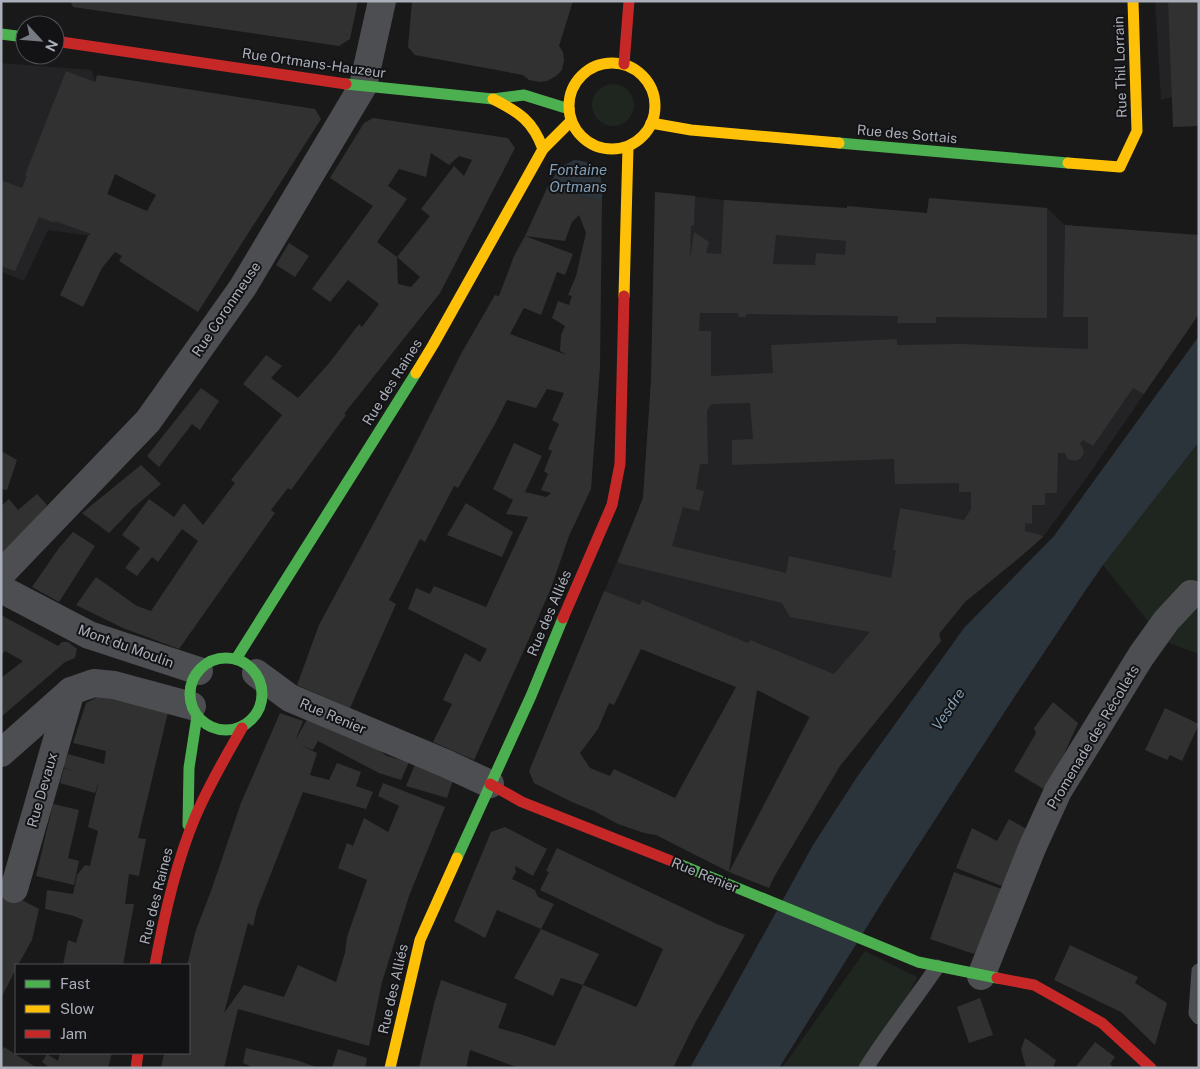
<svg xmlns="http://www.w3.org/2000/svg" width="1200" height="1069" font-family="'Public Sans',sans-serif">
<rect width="100%" height="100%" fill="#191919"/>
<!-- built -->
<g fill="#232325">
<polygon points="1155,1 1199,1 1172,97 1161,100"/>
<polygon points="1,63 92,70 95,82 79,161 115,175 91,236 48,230 24,281 1,272"/>
<polygon points="655,192 724,200 927,213 929,198 1047,208 1065,225 1063,317 1088,317 1088,349 1144,394 1090,473 1043,537 1019,558 965,602 939,633 941,641 840,766 729,872 809,717 740,680 590,626 643,498 651,381"/>
</g>
<!-- green -->
<g fill="#1f2620">
<circle cx="613" cy="105" r="21"/>
<polygon points="1199,442 1199,654 1164,641 1103,565"/>
<polygon points="865,951 917,977 906,1001 860,1068 782,1068"/>
</g>
<!-- water -->
<g fill="#2c343b">
<path d="M574 160C601 161 603 179 602 201L547 188 559 168Z"/>
<polygon points="1199,336 1199,442 1103,565 1087,588 1013,699 896,880 779,1068 690,1068 813,845 857,777 964,628 1054,536"/>
</g>
<!-- building -->
<g fill="#313131" fill-rule="evenodd">
<polygon points="70,1 358,1 350,39 339,46 73,7"/>
<polygon points="412,1 573,1 559,46 563,52 564,60 562,70 556,76 547,81 540,82 529,80 523,75 415,55 408,47"/>
<polygon points="1168,1 1199,1 1199,126 1173,127"/>
<path d="M66 71 95 82 97 75 315 109 321 119 198 312 119 261 122 256 115 252 102 268 83 307 60 295 88 236 91 234 55 221V223L39 217 15 271 1 266V180L22 188 27 176 25 175ZM115 174 156 195 147 211 107 194Z"/>
<path d="M373 118 508 138 515 148 440 293 344 414 346 415 291 490 288 488 271 510 275 513 179 649 123 628 76 605 96 577 137 606 151 611 198 541 182 529 158 562 152 557 137 576 125 568 140 548 122 535 149 499 174 517 184 503 203 525 235 483 231 480 282 415 243 384 266 355 282 366 271 378 298 398 330 362 359 324 362 327 379 304 348 280 330 302 312 289 373 206 330 178 364 123ZM431 153 449 165 459 156 472 160 464 176 454 166 421 209 430 216 397 257 420 277 411 287 398 284 397 257 377 242 407 199 388 186 399 169 426 177Z"/>
<polygon points="547,188 602,201 600,367 591,489 569,536 551,588 528,641 474,760 433,742 452,704 443,700 465,653 480,662 487,649 408,609 416,588 430,594 434,586 486,607 528,517 506,514 513,500 493,489 514,443 542,456 525,492 546,497 551,493 541,490 548,474 544,471 552,451 548,449 559,424 552,420 564,393 547,389 536,408 507,400 495,424 458,488 454,486 425,542 420,539 389,600 396,604 350,708 297,685 319,625 407,461 462,352 495,295 499,296 514,256 525,236 573,254 565,275 557,272 541,315 524,308 510,334 567,355 560,351 561,335 565,326 552,318 558,301 569,305 572,296 568,295 576,276 586,233 579,215 572,222 565,241 525,236"/>
<path d="M655 192 695 196 694 225 691 226 690 259 694 232 709 242 706 253 721 254 724 200 847 208V206L927 213 929 198 1047 208V318L936 317V323H897L898 316 746 314V317H739L738 313H700L699 331H711V376L773 373 771 345 897 339V345L961 344 1088 349V317H1063L1065 225 1199 235V314L1144 394 1133 388 1093 446 1083 440 1080 444 1083 448 1084 453 1080 459 1075 461 1068 459 1065 453H1058L1057 493H1045V505H1032V524L1025 523V531L1041 535 1043 537 1019 558 965 602 939 634 941 641 840 766 774 877 769 888 729 872 656 835 644 833 618 824 594 811 572 802 534 783 529 771 604 591 640 605 642 600 748 643 750 640 834 674 870 632 790 617 782 603 619 563 618 561 643 498 651 381ZM776 235 846 241 845 255 816 253 815 265 773 264ZM750 403 753 439 732 440V465L894 459 895 484 959 483V492H971V509L964 520 900 508 893 550H896L891 578 789 556 786 573 672 546 683 507 699 511 704 491 696 489 700 464H708L707 410 712 404ZM641 649 736 687 675 798 614 769 610 776 590 768 580 753 598 729 609 703 614 705ZM757 690 810 717 729 872Z"/>
<polygon points="289,243 309,256 295,277 276,265"/>
<polygon points="201,388 219,401 200,430 192,424 159,467 147,456"/>
<polygon points="1,451 17,460 7,490 1,489"/>
<polygon points="141,465 161,484 133,508 109,533 82,513"/>
<polygon points="37,494 47,505 4,558 1,559 1,506 9,499 18,510"/>
<polygon points="466,503 513,532 502,557 447,535"/>
<polygon points="73,532 95,546 59,602 32,587 59,548"/>
<polygon points="1,615 58,646 62,642 68,642 77,649 75,658 65,662 1,717 1,678 23,661 5,651 1,656"/>
<polygon points="101,695 168,712 138,838 146,839 139,876 129,874 125,904 134,904 123,965 63,965 68,940 76,943 83,920 74,916 45,909 47,890 73,894 77,875 85,865 90,866 98,831 88,827 99,780 95,793 60,783 64,768 73,771 63,767 68,754 104,764 106,751 73,743 86,703"/>
<polygon points="1053,702 1078,723 1055,774 1045,790 1014,771 1036,733 1034,728"/>
<polygon points="1165,708 1199,724 1182,761 1170,755 1167,760 1145,750"/>
<polygon points="280,713 303,721 295,741 310,714 368,742 387,756 409,762 401,780 379,773 318,741 313,750 300,745 317,753 310,775 329,780 337,763 361,772 356,786 373,792 366,809 303,792 257,909 253,926 248,923 224,1013 244,985 284,997 298,965 336,982 345,953 347,937 367,880 338,868 347,843 353,846 364,818 388,832 399,806 378,796 383,783 445,807 409,896 382,982 369,1046 238,1009 224,1068 161,1068 164,1053 189,1053 189,965 187,965 196,930 211,891 241,803"/>
<polygon points="416,762 455,774 447,798 406,786"/>
<polygon points="53,804 79,810 68,858 79,861 74,885 36,876"/>
<polygon points="1009,819 1028,830 1016,851 1002,886 956,868 972,828 997,841"/>
<polygon points="505,827 547,849 533,876 515,866 516,872 512,879 535,890 538,897 554,904 541,929 497,910 485,938 454,921 491,832"/>
<polygon points="557,848 717,924 745,935 695,1023 673,1068 519,1068 470,1050 466,1068 419,1068 434,1004 441,980 507,1004 498,1028 520,1034 555,1046 583,985 636,1007 638,1004 663,949 540,890 549,872 546,871"/>
<polygon points="954,872 1002,889 987,930 974,954 930,939"/>
<polygon points="1,889 39,909 32,940 18,965 16,965 16,969 1,998"/>
<polygon points="541,929 599,954 583,985 561,978 553,996 514,978"/>
<polygon points="1070,945 1138,977 1135,983 1167,1003 1155,1045 1121,1012 1054,980"/>
<polygon points="980,998 993,1035 969,1043 957,1007"/>
<polygon points="1025,1038 1056,1060 1053,1068 1026,1068 1021,1049"/>
<polygon points="1095,1042 1115,1057 1110,1064 1114,1068 1075,1068"/>
<polygon points="4,1047 37,1068 1,1068 1,1052"/>
<polygon points="246,1048 296,1060 319,1068 254,1068 243,1063"/>
<polygon points="338,1049 367,1058 365,1068 332,1068"/>
<polygon points="60,1053 112,1053 108,1068 50,1068 42,1062 47,1054 58,1061"/>
</g>
<g fill="none" stroke-linecap="round" stroke-linejoin="round">
<!-- lane -->
<g stroke="#4d4e52" stroke-width="15">
<polyline points="1199,971 1196,1013 1199,1017"/>
<path d="M866 1068C888 1033 914 1001 937 967"/>
</g>
<!-- street -->
<g stroke="#4d4e52" stroke-width="28">
<polyline points="1,574 148,421 243,287 363,86 382,1"/>
<polyline points="1,589 89,635 199,671"/>
<polyline points="256,673 290,698 447,764 490,784"/>
<polyline points="1,753 71,691 94,683 114,685 192,706"/>
<polyline points="14,889 71,691"/>
<polyline points="981,976 1032,848 1058,791 1141,656 1166,621 1191,594"/>
</g>
<!-- fast -->
<g stroke="#4caf50" stroke-width="11">
<polyline points="1,34 25,37"/>
<polyline points="346,84 493,99 524,95 569,109"/>
<polyline points="839,143 1068,163"/>
<circle cx="226" cy="694" r="36"/>
<polyline points="236,659 416,373"/>
<polyline points="188,825 189,768 197,716"/>
<polyline points="457,858 531,696 563,618"/>
<polyline points="679,864 918,962 997,978"/>
</g>
<!-- slow -->
<g stroke="#ffc107" stroke-width="11">
<circle cx="612" cy="106" r="43"/>
<path d="M493 99C519 112 533 121 543 149"/>
<polyline points="651,123 691,130 839,143"/>
<polyline points="1068,163 1120,167 1137,131 1133,1"/>
<polyline points="624,296 628,147"/>
<polyline points="416,373 433,345 543,149 571,121"/>
<polyline points="390,1068 420,940 457,858"/>
</g>
<!-- jam -->
<g stroke="#c62828" stroke-width="11">
<polyline points="55,41 346,84"/>
<polyline points="624,64 629,1"/>
<polyline points="563,618 612,505 620,464 624,296"/>
<polyline points="490,784 522,802 679,864"/>
<path d="M155 965C164 916 175 866 194 820 207 788 225 758 242 728"/>
<polyline points="997,978 1034,985 1102,1023 1151,1068"/>
<polyline points="136,1068 138,1053"/>
</g>
</g>
<g text-anchor="middle" dominant-baseline="central" stroke-width="4" stroke-linejoin="round" paint-order="stroke">
<!-- street labels -->
<g font-size="14" fill="#aaafba" stroke="#131315">
<text transform="translate(314 63) rotate(8)">Rue Ortmans-Hauzeur</text>
<text transform="translate(1120 67) rotate(-92)">Rue Thil Lorrain</text>
<text transform="translate(907 134) rotate(5)">Rue des Sottais</text>
<text transform="translate(226 309) rotate(-56)">Rue Coronmeuse</text>
<text transform="translate(392 382) rotate(-58)">Rue des Raines</text>
<text transform="translate(549 613) rotate(-67)">Rue des Alliés</text>
<text transform="translate(126 646) rotate(20)">Mont du Moulin</text>
<text transform="translate(333 716) rotate(23)">Rue Renier</text>
<text transform="translate(1093 737) rotate(-59)">Promenade des Récollets</text>
<text transform="translate(42 790) rotate(-74)">Rue Devaux</text>
<text transform="translate(705 875) rotate(22)">Rue Renier</text>
<text transform="translate(156 896) rotate(-76)">Rue des Raines</text>
<text transform="translate(393 989) rotate(-77)">Rue des Alliés</text>
</g>
<!-- water labels -->
<g font-size="15" font-style="italic" fill="#819db5" stroke="#131315">
<text x="578" y="169">Fontaine<tspan x="578" dy="17">Ortmans</tspan></text>
<text transform="translate(948 709) rotate(-56)">Vesdre</text>
</g>
</g>
<!-- border -->
<rect width="1200" height="1069" fill="none" stroke="#aaafba" stroke-width="5"/>
<!-- legend -->
<rect x="15" y="964" width="175" height="90" fill="#131315" stroke="#4f5157"/>
<rect x="25" y="980" width="25" height="8" fill="#4caf50" stroke="#4f5157"/>
<text x="60" y="989" font-size="15" fill="#aaafba">Fast</text>
<rect x="25" y="1005" width="25" height="8" fill="#ffc107" stroke="#4f5157"/>
<text x="60" y="1014" font-size="15" fill="#aaafba">Slow</text>
<rect x="25" y="1030" width="25" height="8" fill="#c62828" stroke="#4f5157"/>
<text x="60" y="1039" font-size="15" fill="#aaafba">Jam</text>
<!-- north arrow -->
<g transform="translate(40 40) rotate(116)"><circle r="24" fill="#131315" stroke="#4f5157"/>
<path d="M0-4L9 19L0 12L-9 19Z" fill="#777a82"/>
<text y="-8" font-size="14" font-weight="bold" text-anchor="middle" fill="#aaafba">N</text>
</g>
</svg>
